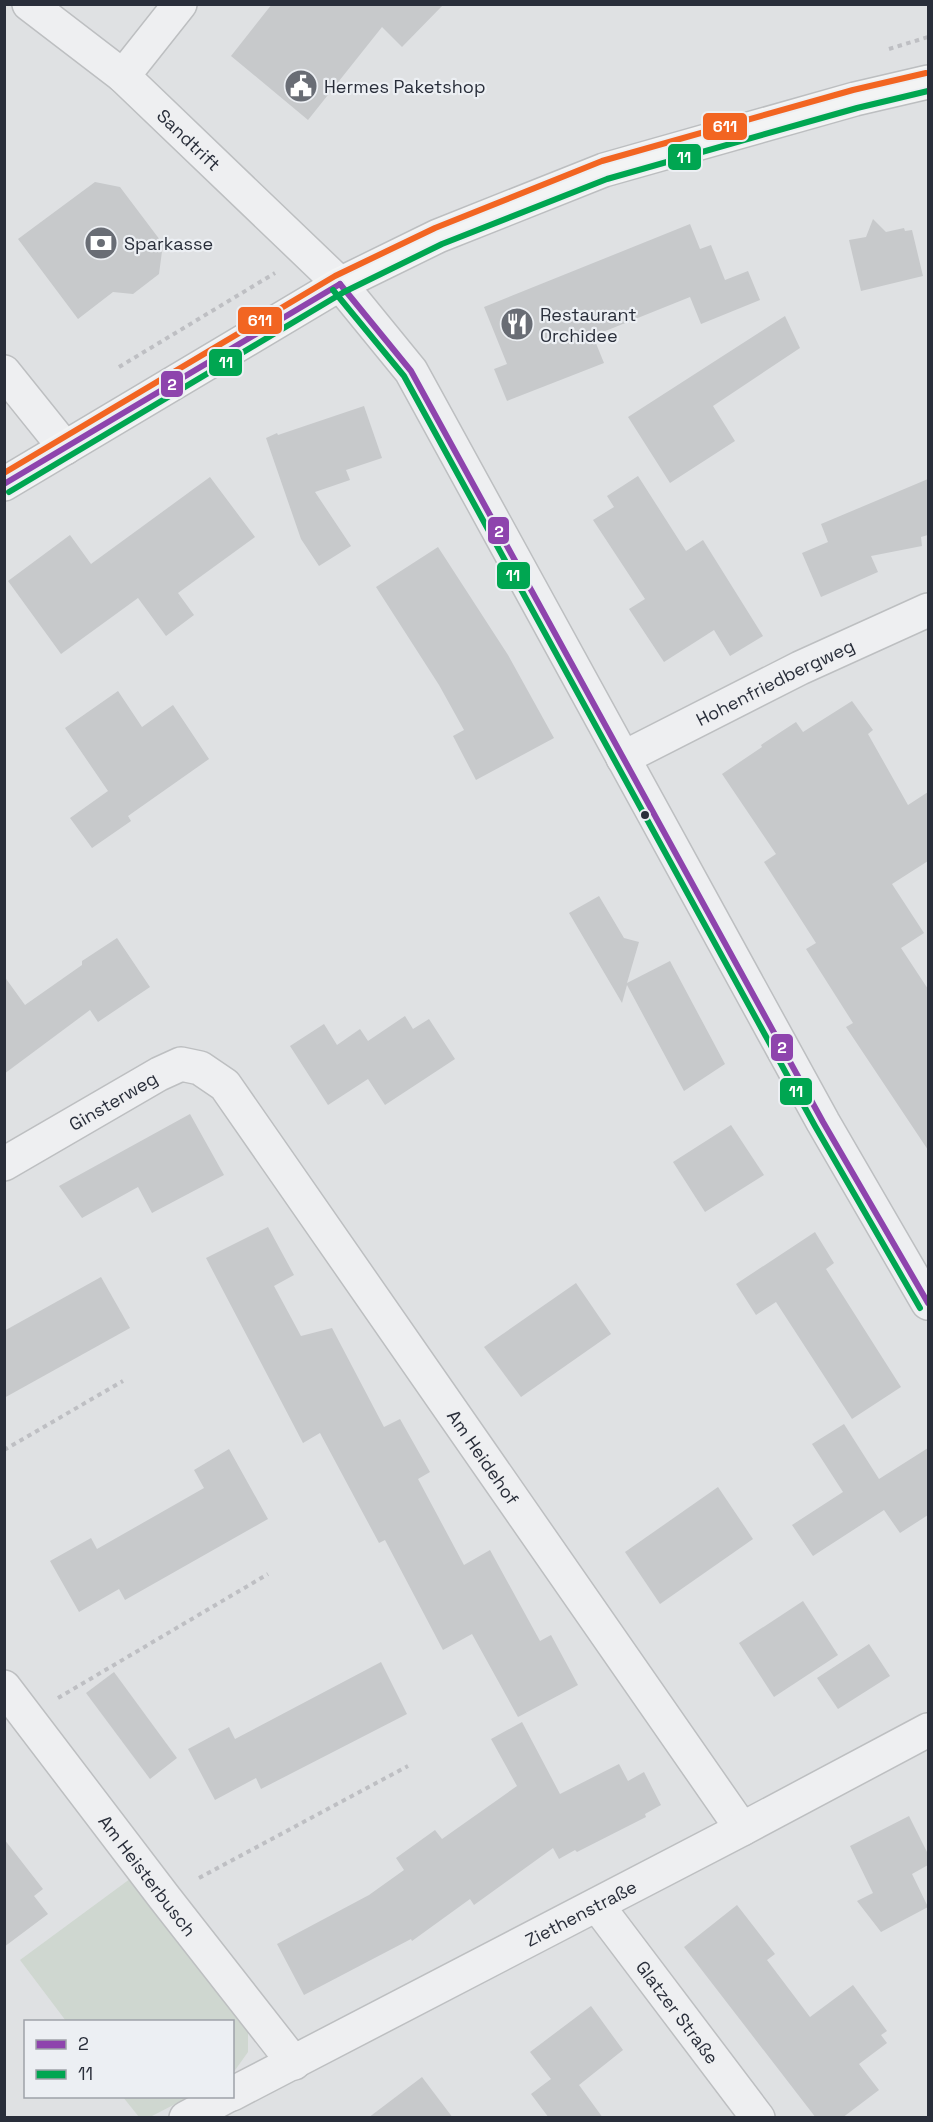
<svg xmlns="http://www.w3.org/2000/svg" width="933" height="2122" font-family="'Space Grotesk',sans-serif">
<rect width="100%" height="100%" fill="#dfe1e3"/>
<!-- green -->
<g fill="#cfd7d0">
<polygon points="134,1876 248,2030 248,2052 233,2073 232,2022 66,2021 20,1960"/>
<polygon points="123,2097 189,2097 150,2117 139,2117"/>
</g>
<!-- building -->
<g fill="#c7c9cb">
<polygon points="272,4 444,4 402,47 382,27 308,120 231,56"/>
<polygon points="95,182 120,187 163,244 159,274 133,294 113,292 78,319 18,239"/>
<polygon points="873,219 886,232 904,228 905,231 912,230 923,276 861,291 849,240 866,237"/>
<polygon points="690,224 700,249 711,245 725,280 748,271 760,300 701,324 690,297 593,336 604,363 507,401 494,369 507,364 484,307"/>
<polygon points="785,316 800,348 713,406 735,441 670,483 628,417"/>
<polygon points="364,406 382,458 346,470 350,480 315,492 351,546 319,566 301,539 266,438 277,433 278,435"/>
<polygon points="638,476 686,551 703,540 763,636 730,656 714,630 664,662 629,609 645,599 593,520 614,507 607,496"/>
<polygon points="210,477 255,537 178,593 194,615 166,636 138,598 61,654 8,581 70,535 91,564"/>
<polygon points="928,479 928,535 921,537 922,546 871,556 878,572 821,597 802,553 828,542 821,524"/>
<polygon points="438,547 508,655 554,738 476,780 453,736 464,730 439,685 376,587"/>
<polygon points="118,691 142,727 173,705 209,759 128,816 131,821 92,848 70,818 108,791 65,728"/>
<polygon points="852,701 873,730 868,734 908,805 928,792 928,861 892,884 924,933 901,948 928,989 928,1150 846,1027 853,1023 806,949 816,943 764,862 776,854 722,774 762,747 761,745 796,722 803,732"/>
<polygon points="599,896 624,938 639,942 627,983 670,961 725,1064 684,1091 627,985 622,1003 569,913"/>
<polygon points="117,938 150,987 98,1022 90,1010 4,1074 4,976 25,1005 82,965 82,961"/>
<polygon points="405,1016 413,1029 429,1019 455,1059 385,1105 368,1079 328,1105 290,1046 324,1024 337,1045 360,1029 368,1041"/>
<polygon points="190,1114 224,1175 152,1213 138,1187 82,1218 59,1186"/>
<polygon points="731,1125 764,1175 705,1212 673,1162"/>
<polygon points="268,1227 294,1275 274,1286 301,1336 332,1328 384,1427 400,1419 430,1472 418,1479 464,1565 490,1550 540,1641 551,1635 578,1685 518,1717 472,1634 443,1650 385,1540 379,1543 320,1433 303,1443 206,1258"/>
<polygon points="815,1232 834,1263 826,1269 901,1387 852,1419 776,1302 756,1315 736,1284"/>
<polygon points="101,1277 130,1328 4,1398 4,1331"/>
<polygon points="576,1283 611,1334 521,1397 484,1347"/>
<polygon points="844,1424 879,1479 928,1448 928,1515 900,1533 884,1510 813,1556 792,1525 843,1492 812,1444"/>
<polygon points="229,1449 268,1519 125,1600 119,1589 79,1612 50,1561 91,1538 97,1549 204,1488 194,1470"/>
<polygon points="718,1487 753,1539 660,1604 625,1552"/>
<polygon points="803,1601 838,1655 774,1697 739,1643"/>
<polygon points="869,1644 890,1676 838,1709 817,1678"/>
<polygon points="381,1662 407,1714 261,1789 256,1778 215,1800 188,1749 229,1727 235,1739"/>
<polygon points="114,1672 177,1758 150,1779 86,1693"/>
<polygon points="522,1722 560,1794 619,1764 628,1781 644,1772 661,1805 645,1814 646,1817 577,1852 575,1850 559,1859 553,1848 474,1905 470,1899 412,1941 411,1939 304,1995 277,1944 369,1895 404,1870 396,1858 435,1830 442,1839 517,1786 491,1739"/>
<polygon points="909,1816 928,1854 928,1865 912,1874 928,1907 881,1932 857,1901 873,1893 850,1846"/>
<polygon points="4,1839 43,1889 34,1896 48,1914 4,1947"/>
<polygon points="737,1905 775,1954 767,1960 810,2017 853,1985 887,2031 881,2035 887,2043 859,2064 879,2090 842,2118 816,2118 684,1947"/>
<polygon points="591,2006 623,2050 579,2085 603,2118 549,2118 531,2094 551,2079 530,2052"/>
<polygon points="422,2077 453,2118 368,2118"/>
</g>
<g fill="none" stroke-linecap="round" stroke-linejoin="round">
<defs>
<g id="minor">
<path id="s1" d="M29 4 123 76 340 284 411 371 823 1122 928 1303"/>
<polyline points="123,76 180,4"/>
<polyline points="4,372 65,448"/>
<path id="s2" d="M623 758 800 668 928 610"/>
<path id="s3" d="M4 1164 159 1074 181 1064 200 1068 225 1085 742 1829"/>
<path id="s4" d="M4 1687 164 1897 294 2063"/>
<path id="s5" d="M597 1905 758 2118"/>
<path id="s6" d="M232 2094 742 1829 928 1730"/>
<polyline points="186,2118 227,2096"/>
</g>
<polyline id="major" points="4,484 340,284 438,236 604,170 855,99 928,82"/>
</defs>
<!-- minor casing -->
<use href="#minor" stroke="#bdbfc1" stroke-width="36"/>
<!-- major casing -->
<use href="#major" stroke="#bcbec0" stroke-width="36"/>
<!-- path -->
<g stroke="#bebfc3" stroke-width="4" stroke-dasharray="4.5 4.5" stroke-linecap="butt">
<polyline points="889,49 928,37"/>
<polyline points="119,367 275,273"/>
<polyline points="4,1450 123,1381"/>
<polyline points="58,1698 268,1574"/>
<polyline points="199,1878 408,1766"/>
</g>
<!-- minor -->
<use href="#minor" stroke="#eeeff1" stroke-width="33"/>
<!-- major -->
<use href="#major" stroke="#f3f4f4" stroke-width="33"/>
<defs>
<g id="bus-1">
<polyline points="340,284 411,371 823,1122 928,1303"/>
<polyline points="4,484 340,284"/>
</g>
<g id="bus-2">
<polyline points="333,290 404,376 815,1126 920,1308"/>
<polyline points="9,492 344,292 442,244 607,179 857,108 928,91"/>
</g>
<polyline id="bus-3" points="4,473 335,276 435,228 602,161 853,90 926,73"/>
</defs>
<!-- bus-1 casing -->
<use href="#bus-1" stroke="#eceff3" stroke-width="10"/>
<!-- bus-2 casing -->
<use href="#bus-2" stroke="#eceff3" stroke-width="10"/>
<!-- bus-3 casing -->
<use href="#bus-3" stroke="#eceff3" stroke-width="10"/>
<!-- bus-1 -->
<use href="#bus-1" stroke="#8e44ad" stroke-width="6"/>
<!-- bus-2 -->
<use href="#bus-2" stroke="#00a651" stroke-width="6"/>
<!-- bus-3 -->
<use href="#bus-3" stroke="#f26522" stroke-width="6"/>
</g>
<!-- icons -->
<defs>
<symbol id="civic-disc" viewBox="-11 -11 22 22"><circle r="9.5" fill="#696d75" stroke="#eceff3"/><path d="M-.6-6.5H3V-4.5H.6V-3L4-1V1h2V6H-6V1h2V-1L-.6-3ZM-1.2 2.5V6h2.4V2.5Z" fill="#fff"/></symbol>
<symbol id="bank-disc" viewBox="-11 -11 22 22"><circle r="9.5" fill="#696d75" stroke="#eceff3"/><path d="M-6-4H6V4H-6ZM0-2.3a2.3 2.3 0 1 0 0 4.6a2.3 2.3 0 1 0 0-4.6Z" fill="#fff"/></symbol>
<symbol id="restaurant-disc" viewBox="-11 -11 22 22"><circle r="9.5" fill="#696d75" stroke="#eceff3"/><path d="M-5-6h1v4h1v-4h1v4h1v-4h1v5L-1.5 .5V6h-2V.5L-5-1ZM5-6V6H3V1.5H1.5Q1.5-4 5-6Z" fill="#fff"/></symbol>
</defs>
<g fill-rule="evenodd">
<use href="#civic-disc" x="282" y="67" width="38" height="38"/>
<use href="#bank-disc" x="82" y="224" width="38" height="38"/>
<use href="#restaurant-disc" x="498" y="305" width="38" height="38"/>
</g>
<!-- markers -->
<circle fill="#292e3a" stroke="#eceff3" stroke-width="2" cx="645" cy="815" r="5"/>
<g text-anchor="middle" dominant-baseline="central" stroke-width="4.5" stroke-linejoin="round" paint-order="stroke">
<!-- poi labels -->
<g font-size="18" fill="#292e3a" stroke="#eceff3" text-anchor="start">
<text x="324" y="86">Hermes Paketshop</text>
<text x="124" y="243">Sparkasse</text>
<text x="540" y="314">Restaurant<tspan x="540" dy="21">Orchidee</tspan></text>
</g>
<!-- street labels -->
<g font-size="18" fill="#292e3a" stroke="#eceff3">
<text stroke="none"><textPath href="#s1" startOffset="210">Sandtrift</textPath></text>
<text stroke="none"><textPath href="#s2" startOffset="170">Hohenfriedbergweg</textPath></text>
<text stroke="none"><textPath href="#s3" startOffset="126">Ginsterweg</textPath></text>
<text stroke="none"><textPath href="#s3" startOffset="706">Am Heidehof</textPath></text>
<text stroke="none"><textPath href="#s4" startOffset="237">Am Heisterbusch</textPath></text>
<text stroke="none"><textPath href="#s6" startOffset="393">Ziethenstraße</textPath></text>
<text stroke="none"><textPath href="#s5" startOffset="134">Glatzer Straße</textPath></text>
</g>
</g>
<g stroke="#eceff3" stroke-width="2">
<rect x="702" y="112" width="46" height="29" rx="6" fill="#f26522"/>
<rect x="667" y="143" width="35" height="28" rx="6" fill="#00a651"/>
<rect x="237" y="306" width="46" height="29" rx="6" fill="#f26522"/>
<rect x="208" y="348" width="35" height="29" rx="6" fill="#00a651"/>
<rect x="160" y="370" width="24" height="28" rx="6" fill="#8e44ad"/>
<rect x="487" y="516" width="23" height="29" rx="6" fill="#8e44ad"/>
<rect x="496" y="561" width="35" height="29" rx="6" fill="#00a651"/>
<rect x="770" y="1033" width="24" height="29" rx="6" fill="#8e44ad"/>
<rect x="779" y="1077" width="34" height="29" rx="6" fill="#00a651"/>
</g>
<g font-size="16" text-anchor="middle" font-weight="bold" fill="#fff">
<text x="725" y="132">611</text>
<text x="684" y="163">11</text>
<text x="260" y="326">611</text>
<text x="226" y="368">11</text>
<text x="172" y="390">2</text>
<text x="499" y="537">2</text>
<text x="513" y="581">11</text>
<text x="782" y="1053">2</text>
<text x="796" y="1097">11</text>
</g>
<!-- border -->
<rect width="933" height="2122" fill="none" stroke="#292e3a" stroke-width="12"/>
<!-- legend -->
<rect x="24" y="2020" width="210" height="78" fill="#eceff3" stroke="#9ea2a9" stroke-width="1.5"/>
<rect x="36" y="2040" width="30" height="9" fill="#8e44ad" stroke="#9ea2a9" stroke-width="1.5"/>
<text x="78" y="2050" font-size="18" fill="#292e3a">2</text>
<rect x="36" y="2070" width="30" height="9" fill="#00a651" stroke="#9ea2a9" stroke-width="1.5"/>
<text x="78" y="2080" font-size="18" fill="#292e3a">11</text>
</svg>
